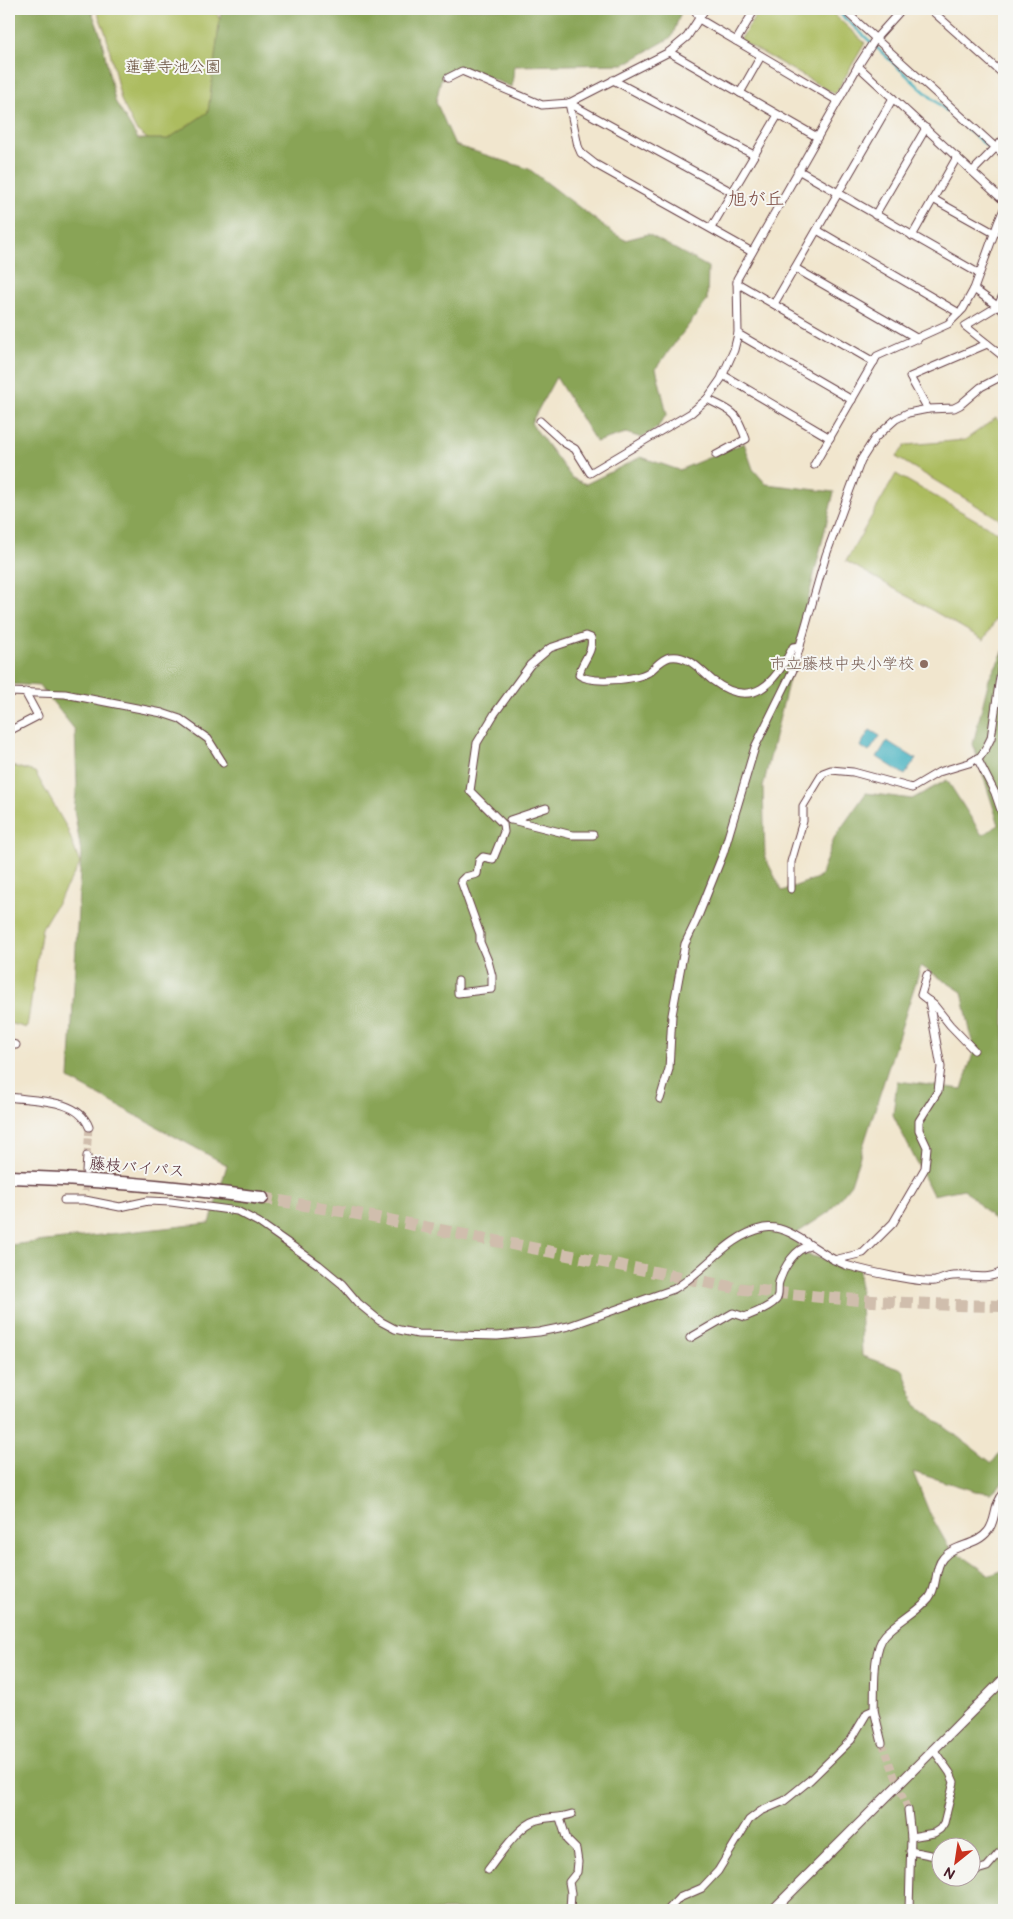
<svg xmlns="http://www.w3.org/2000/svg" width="1013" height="1919" font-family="'Balsamiq Sans','Klee One',sans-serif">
<rect width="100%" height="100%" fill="#f6f6f2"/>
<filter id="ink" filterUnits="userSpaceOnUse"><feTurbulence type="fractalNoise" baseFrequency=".02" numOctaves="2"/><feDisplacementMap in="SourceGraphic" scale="10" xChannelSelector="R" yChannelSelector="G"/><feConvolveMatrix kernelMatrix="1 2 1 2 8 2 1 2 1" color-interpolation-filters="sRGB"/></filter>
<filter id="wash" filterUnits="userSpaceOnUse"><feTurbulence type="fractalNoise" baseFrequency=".0096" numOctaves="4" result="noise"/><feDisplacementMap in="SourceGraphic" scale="20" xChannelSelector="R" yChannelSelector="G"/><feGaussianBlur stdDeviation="1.12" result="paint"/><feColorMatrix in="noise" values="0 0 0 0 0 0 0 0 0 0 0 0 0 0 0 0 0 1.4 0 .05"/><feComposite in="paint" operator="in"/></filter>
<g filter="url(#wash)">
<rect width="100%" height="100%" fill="#f1e6ce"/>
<!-- green -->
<g fill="#acbc5f" stroke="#7b6e45">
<polygon points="96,9 215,9 230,44 235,100 188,170 136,130 121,100 106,34"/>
<polygon points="760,9 828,9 865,43 835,94 740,40"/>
<polygon points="996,418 1004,426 1004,522 896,457 906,445 965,440"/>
<polygon points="896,474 1004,536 1004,605 984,640 846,561"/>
<polygon points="9,765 35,772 67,828 80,864 42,928 27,1028 9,1023"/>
</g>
<!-- forest -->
<path fill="#89a456" stroke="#6a6240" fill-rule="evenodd" d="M9 9H91L101 36 115 101 138 139H168L208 112 221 9H682L672 37 625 64 514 66 512 87 462 67 441 79 436 102 455 145 529 169 613 233 625 240 648 234 708 267 707 301 656 368 667 414 657 428 642 438 626 433 596 442 556 377 531 423 572 478 586 484 641 457 679 470 744 443 753 469 766 484 834 492 763 787 765 857 782 891 820 877 834 838 866 793 912 799 947 780 982 835 999 825 973 744 989 679 1004 650V1223H997L964 1189 933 1195 893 1115 897 1081 962 1089 974 1050 962 992 921 966 851 1184 829 1212 794 1235 801 1253 859 1268 862 1356 903 1370 916 1405 992 1463 1004 1447V1482L991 1493 975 1491 913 1472 930 1514 948 1546 990 1575 1004 1570V1910H9V1245L210 1223 227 1165 69 1079 81 852 74 810 77 785 75 730 40 686 9 684ZM940 1846H970V1876H940Z"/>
<!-- water -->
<g fill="#43b1c0" stroke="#466876">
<polygon points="870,730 880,736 869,752 860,746"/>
<polygon points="887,741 916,759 905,775 877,757"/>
</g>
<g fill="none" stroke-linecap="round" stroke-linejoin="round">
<!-- stream -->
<polyline stroke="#43b1c0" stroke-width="2.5" points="835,9 917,85 1004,161"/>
</g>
</g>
<g filter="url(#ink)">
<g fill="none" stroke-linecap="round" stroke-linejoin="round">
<!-- minor-tunnel -->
<g stroke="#d0bead" stroke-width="7" stroke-dasharray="7 3.5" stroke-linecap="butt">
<polyline points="87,1156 89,1127"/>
<polyline points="85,1191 86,1178"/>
<polyline points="882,1743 908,1810"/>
</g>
<!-- motorway-tunnel -->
<path stroke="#d0bead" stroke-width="12" stroke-dasharray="12 6" stroke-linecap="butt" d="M262 1198 353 1213 736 1288C825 1299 914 1305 1004 1306"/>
<defs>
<g id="minor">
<polyline points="695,9 699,19 838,101"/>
<polyline points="843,9 1004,155"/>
<polyline points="930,9 1004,75"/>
<polyline points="736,41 755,9"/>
<polyline points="669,52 817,137"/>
<polyline points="858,66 1004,201"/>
<polyline points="448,78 462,71 542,105 569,103 669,52 687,37 705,9"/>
<polyline points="613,80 754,155"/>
<polyline points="740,93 761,56"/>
<polyline points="569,103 578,146 581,153 595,164 752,252"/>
<polyline points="569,103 732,192"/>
<polyline points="798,170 978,273"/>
<polyline points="973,171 1004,139"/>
<polyline points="933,199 994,233"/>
<polyline points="875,215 926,128"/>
<polyline points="711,228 778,115"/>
<polyline points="817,230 959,313"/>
<polyline points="912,236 957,157"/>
<polyline points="795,268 918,339"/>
<polyline points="737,283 874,362"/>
<polyline points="974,289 1004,311"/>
<polyline points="1004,293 998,306 965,326 1004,357"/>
<polyline points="774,304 893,98"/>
<polyline points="738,334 852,400"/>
<polyline points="723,375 830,438"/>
<path d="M707 399C734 413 735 409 746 439L716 455"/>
<polyline points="928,409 910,377 987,344"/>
<polyline points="540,421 563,442 575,449 590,473 691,413 707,399 721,379 734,350 738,334 737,279 858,66 876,38 902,9"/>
<polyline points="814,465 877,356 948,324 963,309 974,289 998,223 1004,209"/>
<polyline points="9,692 65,694 162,713 180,719 208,739 223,763"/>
<polyline points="9,731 38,716 25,692"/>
<polyline points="977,758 995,793 1004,819"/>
<polyline points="510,820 546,808"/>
<polyline points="512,820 572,835 593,835"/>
<polyline points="791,889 791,862 803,821 803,806 823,773 831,770 853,772 912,788 939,772 969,763 980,757 985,750 991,738 1004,650"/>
<polyline points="927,975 921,995 934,1005 950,1025 974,1050"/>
<path d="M458 981V993L492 989V976L488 961 480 942V934L461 881 465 877 477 874 479 861 483 857 493 859 504 832 503 824 470 791 477 743 495 713 530 665 550 648 586 636 591 638C594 652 581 662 579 675 591 684 636 680 649 672 656 667 661 659 670 657 688 654 700 670 712 680 753 711 775 683 793 647L800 646"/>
<polyline points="9,1043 16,1045"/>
<path d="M9 1097C34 1101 78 1098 89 1127"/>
<polyline points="660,1099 669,1069 672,1015 685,944 697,919 723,854 755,747 793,670 826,555 861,460 875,438 896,419 908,413 928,409 954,408 960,405 981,387 1004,375"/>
<polyline points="86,1171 87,1156"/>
<path d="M64 1200H85L120 1207 148 1201 171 1202 237 1211 258 1222 319 1265 342 1284 358 1303 380 1321 395 1329 418 1334 497 1336 539 1332 569 1326 674 1289C706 1271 726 1236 764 1228 792 1223 822 1259 849 1266 867 1271 918 1283 935 1281 941 1280 947 1276 953 1276 971 1274 989 1282 1004 1270"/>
<polyline points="834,1260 863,1253 893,1223 925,1168 927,1147 919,1130 919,1121 938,1091 941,1067 929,1001"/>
<path d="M690 1338 733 1313 745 1317C754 1313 769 1308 776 1300 780 1295 777 1288 779 1282 784 1267 795 1248 810 1246"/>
<polyline points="874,1710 882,1743"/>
<polyline points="908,1810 911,1837 909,1910"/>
<polyline points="560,1818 567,1840 576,1849 578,1862 577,1872 569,1882 571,1893 570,1910"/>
<polyline points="911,1837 934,1833 940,1829 944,1823 954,1782 950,1773 933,1749"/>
<polyline points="910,1851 940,1857"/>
<polyline points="970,1866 977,1870 987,1867 999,1853 1004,1858"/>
<path d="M488 1870C499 1856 519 1825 537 1820 549 1817 560 1818 572 1814"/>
<path d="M668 1910 679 1898 702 1888 718 1871 749 1820 761 1811 784 1801 810 1780 851 1740 867 1713 874 1710C875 1691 872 1649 885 1635 898 1621 917 1612 929 1598 938 1587 934 1568 943 1558 954 1544 977 1546 988 1531 997 1520 993 1504 1004 1493"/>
</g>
<polyline id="tertiary" points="773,1910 1004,1679"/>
<path id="motorway" d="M9 1177C94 1179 178 1187 262 1198"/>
</defs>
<!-- minor casing -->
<use href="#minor" stroke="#633d43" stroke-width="9"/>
<!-- tertiary casing -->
<use href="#tertiary" stroke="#633d43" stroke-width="11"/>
<!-- motorway casing -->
<use href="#motorway" stroke="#633d43" stroke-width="15"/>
<!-- minor -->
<use href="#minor" stroke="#fff" stroke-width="7"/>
<!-- tertiary -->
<use href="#tertiary" stroke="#fff" stroke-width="9"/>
<!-- motorway -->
<use href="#motorway" stroke="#fff" stroke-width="12"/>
</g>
</g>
<!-- markers -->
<circle fill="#8d6e63" stroke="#f6f6f2" stroke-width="2" cx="924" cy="664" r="5"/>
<g text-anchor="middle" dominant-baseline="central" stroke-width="4" stroke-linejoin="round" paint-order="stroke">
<!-- park labels -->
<g font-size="16" fill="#674e3b" stroke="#f6f6f2">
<text x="173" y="67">蓮華寺池公園</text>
</g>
<!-- education labels -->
<g font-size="16" fill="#785e54" stroke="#f6f6f2" text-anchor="end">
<text x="914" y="664">市立藤枝中央小学校</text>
</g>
<!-- street labels -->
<g font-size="16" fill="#4a1f2b" stroke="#f6f6f2">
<text transform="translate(137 1168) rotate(5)">藤枝バイパス</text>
</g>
<!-- quarter labels -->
<g font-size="19" fill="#7c4a41" stroke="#f6f6f2">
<text x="756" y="199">旭が丘</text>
</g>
</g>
<!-- margin -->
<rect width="1013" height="1919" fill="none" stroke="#f6f6f2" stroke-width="30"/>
<!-- north arrow -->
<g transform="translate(956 1862) rotate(210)"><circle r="24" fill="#f6f6f2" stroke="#b1a0a2"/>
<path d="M0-4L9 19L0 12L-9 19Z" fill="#c8321e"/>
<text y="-8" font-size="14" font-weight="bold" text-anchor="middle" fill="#4a1f2b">N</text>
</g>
</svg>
